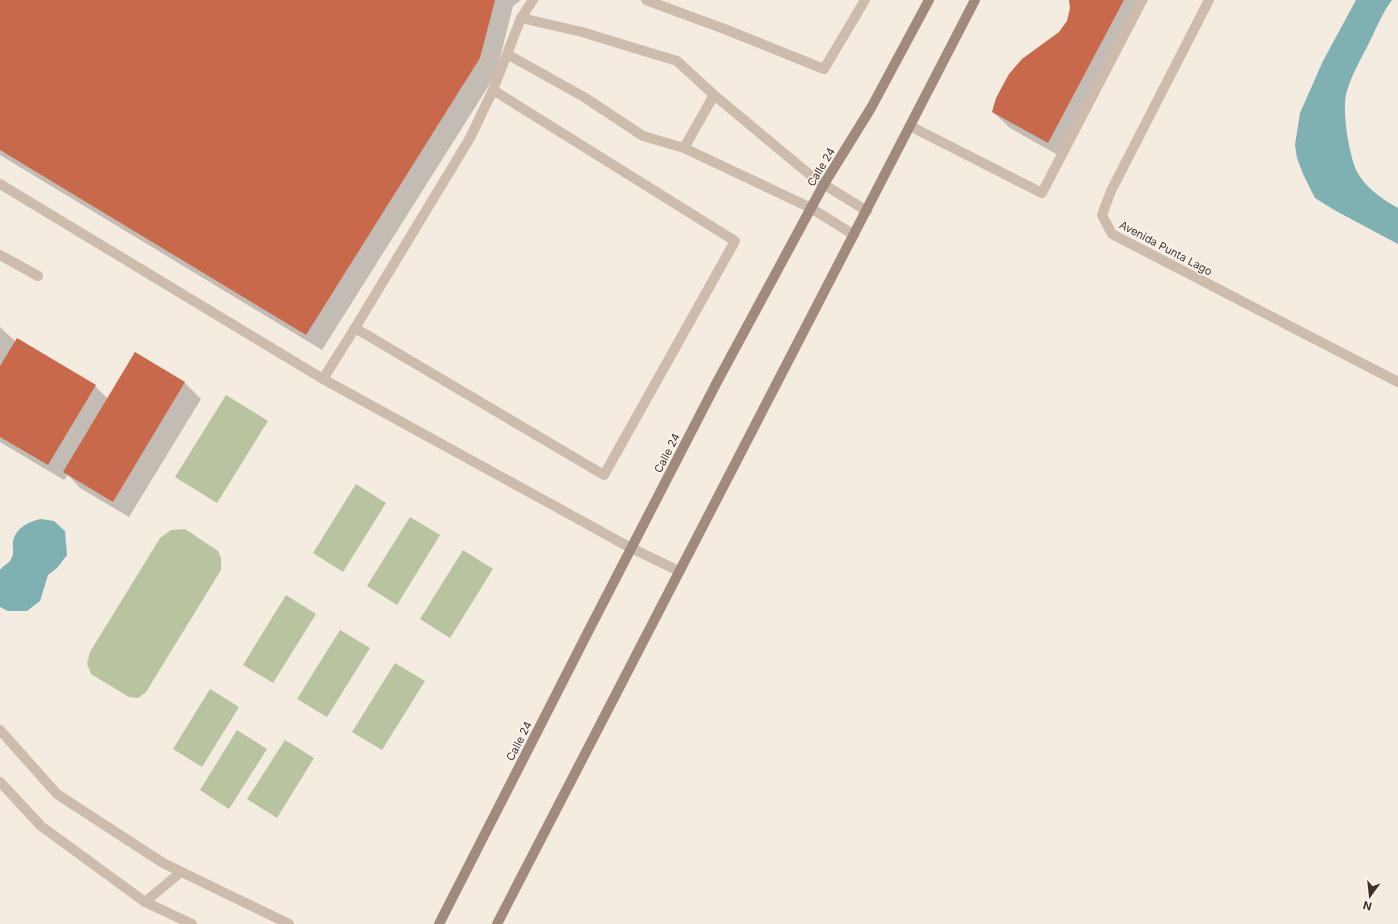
<svg xmlns="http://www.w3.org/2000/svg" width="1398" height="924" font-family="Inter,sans-serif">
<rect width="100%" height="100%" fill="#f4ebe1"/>
<!-- green -->
<g fill="#b8c4a0">
<polygon points="226,395 268,421 217,503 175,477"/>
<polygon points="356,484 386,503 343,572 313,553"/>
<polygon points="410,517 440,535 397,605 367,586"/>
<polygon points="185,529 218,551 221,558 221,570 146,692 138,698 129,697 91,674 87,664 90,652 160,538 171,530"/>
<polygon points="463,550 493,569 450,638 420,619"/>
<polygon points="286,595 316,614 273,683 243,665"/>
<polygon points="340,630 370,648 327,717 297,699"/>
<polygon points="395,663 425,681 382,750 352,732"/>
<polygon points="210,689 239,707 202,767 173,749"/>
<polygon points="237,730 267,749 229,809 200,790"/>
<polygon points="285,740 314,758 277,818 247,799"/>
</g>
<!-- water -->
<g fill="#7fb0b2">
<path d="M1356 0H1392C1382 13 1376 29 1369 43 1361 59 1352 74 1347 91 1341 108 1349 155 1357 172 1366 188 1383 200 1398 208V244L1336 211 1315 198 1303 174 1297 158 1295 145 1300 113 1323 61Z"/>
<path d="M41 519 54 521 65 531 67 555 57 568 48 575 40 601 27 611H8L0 607V570C3 565 9 564 11 559 15 553 12 548 13 541 16 528 29 521 41 519Z"/>
</g>
<!-- shadow -->
<g fill="#0003">
<polygon points="0,0 521,0 513,6 496,74 322,350 0,155"/>
<polygon points="1070,0 1148,0 1065,159 1010,128 993,112 1060,33 1068,21 1071,8"/>
<polygon points="0,327 16,342 95,386 108,399 184,382 201,399 129,517 80,488 68,475 64,480 0,442"/>
</g>
<!-- building -->
<g fill="#c8694b">
<polygon points="0,0 495,0 480,58 306,335 0,150"/>
<polygon points="1069,0 1124,0 1048,143 992,112 996,98 1009,74 1022,59 1059,32 1067,21 1070,8"/>
<polygon points="17,338 96,385 48,465 0,437 0,366"/>
<polygon points="135,352 185,382 113,502 63,472"/>
</g>
<g fill="none" stroke-linecap="round" stroke-linejoin="round">
<!-- service -->
<g stroke="#cdbbac" stroke-width="10">
<polyline points="533,0 521,18 493,90 470,138 355,328 323,379 631,548 679,571"/>
<polyline points="646,0 727,30 824,69 865,0"/>
<polyline points="521,18 582,32 677,61 714,95 815,179 867,211"/>
<polyline points="507,54 584,97 643,136 684,148 811,208 854,235"/>
<polyline points="910,126 1042,193 1142,0"/>
<polyline points="684,148 714,95"/>
<polyline points="0,184 323,379"/>
<polyline points="0,255 38,276"/>
<polyline points="355,328 604,475 735,241 493,90"/>
</g>
<!-- minor -->
<g stroke="#cdbbac" stroke-width="10">
<polyline points="1209,0 1111,191 1102,215 1112,234 1398,382"/>
<polyline points="0,730 57,794 163,863 289,924"/>
<polyline points="0,782 41,826 145,902 192,924"/>
<polyline points="145,902 181,872"/>
</g>
<!-- secondary -->
<g stroke="#a18a7d" stroke-width="10">
<polyline points="439,924 589,630 717,382 824,184 871,108 929,0"/>
<polyline points="497,924 975,0"/>
</g>
</g>
<g text-anchor="middle" dominant-baseline="central" stroke-width="3.5" stroke-linejoin="round" paint-order="stroke">
<!-- street labels -->
<g font-size="11" fill="#3b302b" stroke="#fbf5ee">
<text transform="translate(821 167) rotate(-59)">Calle 24</text>
<text transform="translate(1166 248) rotate(28)">Avenida Punta Lago</text>
<text transform="translate(667 453) rotate(-63)">Calle 24</text>
<text transform="translate(519 741) rotate(-63)">Calle 24</text>
</g>
</g>
<!-- north arrow -->
<g transform="translate(1370 896) rotate(195)" stroke="#fbf5ee" stroke-width="3" paint-order="stroke">
<path d="M0-3L7 15L0 10L-7 15Z" fill="#3b302b"/>
<text y="-6" font-size="11" font-weight="bold" text-anchor="middle" fill="#3b302b">N</text>
</g>
</svg>
